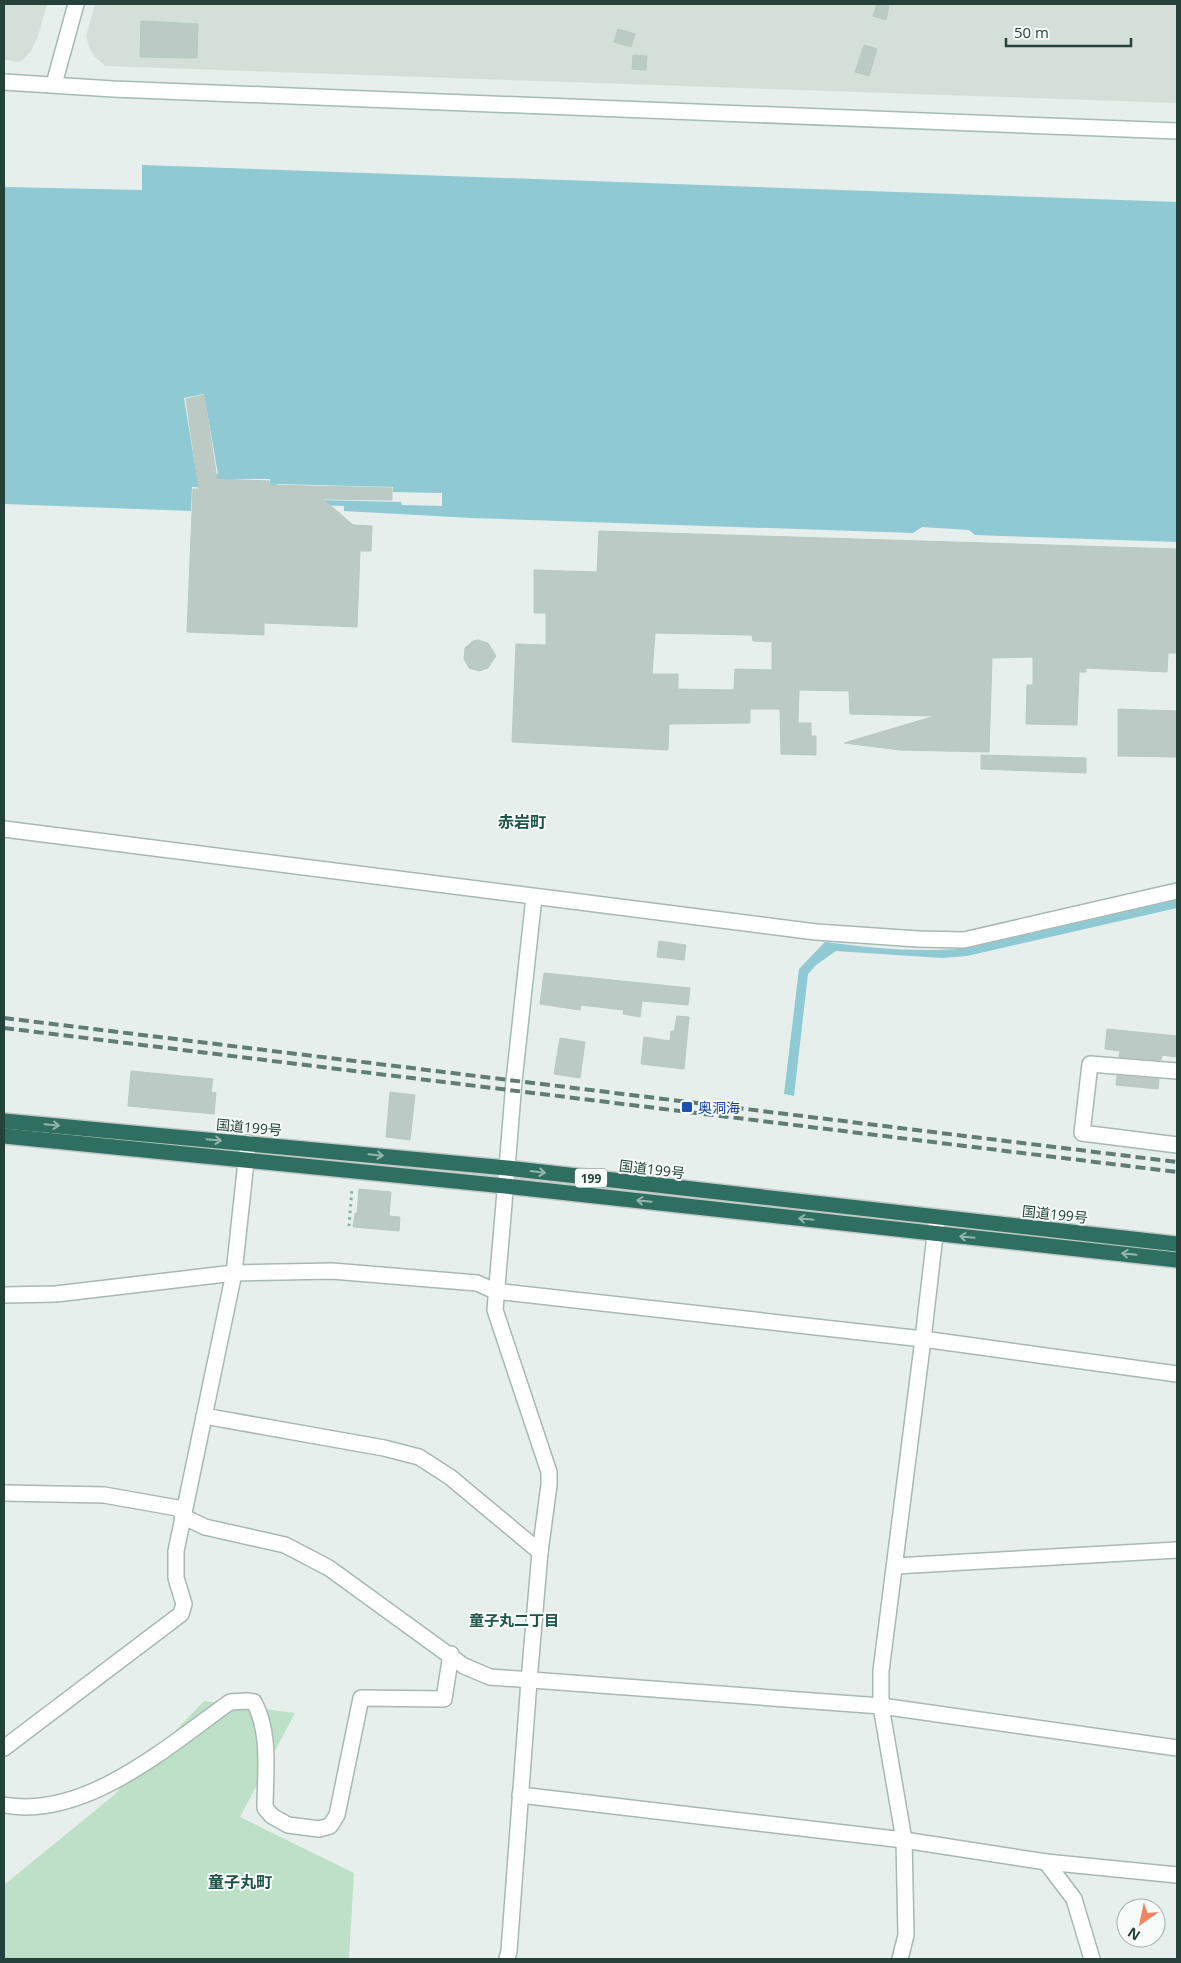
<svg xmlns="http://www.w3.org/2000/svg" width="1181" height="1963" font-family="'Open Sans','Noto Sans JP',sans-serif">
<rect width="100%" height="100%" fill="#e6efeb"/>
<!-- built -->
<g fill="#d4dfda">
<polygon points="4,4 47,4 38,36 31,51 23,60 19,62 4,60"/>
<polygon points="95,4 1177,4 1177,103 105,66 94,56 89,47 86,36"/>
</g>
<!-- green -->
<polygon fill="#bfe0c8" points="204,1701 295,1713 240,1817 354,1873 349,1959 4,1959 4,1885 114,1795"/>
<!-- water -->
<g fill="#8ec9d4" fill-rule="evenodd">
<path d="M142 165 1177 202V542L975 535 969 530 922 527 913 533 472 518 344 511V506L269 503 270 479H235L234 505 232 489 192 487 191 511 4 504V187L142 190ZM204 394 218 474 197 477 184 398ZM277 484 393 487V492L442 493V506L402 505 401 502 277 499Z"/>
<path d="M1177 900V908L967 956 942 958 836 951 816 965 808 974 794 1096 784 1094 799 969 825 942C872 948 921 953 968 948Z"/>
</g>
<!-- building -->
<g fill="#bbcac4" stroke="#b8c9c2" fill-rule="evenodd">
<polygon points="877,4 889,6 886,20 873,16"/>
<polygon points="141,21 198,24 197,58 140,57"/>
<polygon points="618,29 635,34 631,47 614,42"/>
<polygon points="864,45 877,49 869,76 855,72"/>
<polygon points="633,55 647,56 646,70 632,69"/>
<polygon points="204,395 217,479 269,481 269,485 392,488 392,500 323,499 353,525 372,526 371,551 360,551 357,627 264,623 264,635 187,632 193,489 199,489 186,399"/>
<path d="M599 531 1177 549V653H1168L1167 672 1086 668V672H1079L1077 725 1026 724 1027 685H1033V657L992 658 989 752 900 750 844 743 935 716 850 714 849 691 799 690 798 723H811V736H816V755L781 754 780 709H750V723L669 724 668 750 512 742 516 644 546 645V613H534V570L597 572ZM655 633 752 635 753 641 772 642V670L735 669 734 690 678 689V674H652Z"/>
<polygon points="478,640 488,643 496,656 488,668 479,671 469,668 464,659 465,648 473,641"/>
<polygon points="1118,709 1177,711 1177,757 1118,756"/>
<polygon points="981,755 1086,758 1086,773 981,769"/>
<polygon points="659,941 686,945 684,960 657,957"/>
<polygon points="544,973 690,988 688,1005 642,1001 640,1017 623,1014 624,1010 581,1005 580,1010 540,1004"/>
<polygon points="677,1016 689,1017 684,1069 641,1064 644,1037 670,1041 671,1031 674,1031"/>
<polygon points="1107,1029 1177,1036 1177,1057 1162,1055 1161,1060 1119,1057 1120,1051 1105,1049"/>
<polygon points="560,1038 585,1042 580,1078 554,1074"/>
<polygon points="131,1071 213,1079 211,1092 216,1093 214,1114 128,1106"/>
<polygon points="1117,1076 1159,1079 1158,1089 1116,1085"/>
<polygon points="390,1092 415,1095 410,1140 386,1137"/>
<polygon points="359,1189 391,1192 389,1216 400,1217 399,1231 353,1227 355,1213 357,1213"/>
</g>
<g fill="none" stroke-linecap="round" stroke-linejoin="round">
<defs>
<g id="street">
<polyline points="54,84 76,4"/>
<polyline points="4,829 816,932 918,939 964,940 1177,891"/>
<polyline points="1177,1071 1090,1064 1082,1133 1177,1145"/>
<polyline points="4,1295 56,1294 234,1273 332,1271 477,1283 495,1291 923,1339 1177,1374"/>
<polyline points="204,1416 384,1448 419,1457 450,1477 540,1552"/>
<polyline points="4,1493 104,1495 183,1509"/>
<polyline points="182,1516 205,1527 285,1545 329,1568 464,1666 490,1677 881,1706 1177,1748"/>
<polyline points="895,1566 1177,1550"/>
<polyline points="4,1748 181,1614 184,1604 176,1578 176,1551 234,1273 248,1143"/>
<polyline points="520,1795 904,1840 1046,1862 1177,1875"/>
<path d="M4 1805C85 1820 168 1746 230 1702L247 1701 254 1702C271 1733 265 1774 265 1808L272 1816 288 1825 319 1829 330 1826 337 1815 361 1698 444 1699 451 1654"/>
<polyline points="1046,1862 1074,1899 1092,1959"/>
<polyline points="507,1959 509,1951 529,1681 540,1552 549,1485 549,1472 495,1310 507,1168"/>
<polyline points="900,1959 906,1935 904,1840 881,1706 881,1671 923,1339 937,1218"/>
</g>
<g id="secondary">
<polyline points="4,82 113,89 1177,131"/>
<polyline points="507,1168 514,1081 534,897"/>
</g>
<g id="highway">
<polyline points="4,1121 507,1168 1177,1244"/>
<polyline points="4,1136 505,1186 1177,1260"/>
</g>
</defs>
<!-- street casing -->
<use href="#street" stroke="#a8b8b2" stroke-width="18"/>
<!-- secondary casing -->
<use href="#secondary" stroke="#a4bbb3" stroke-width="18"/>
<!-- highway casing -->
<use href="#highway" stroke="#c2cac8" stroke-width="18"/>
<!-- path -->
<polyline stroke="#86b3a5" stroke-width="3" stroke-dasharray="2.5 4" stroke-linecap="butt" points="349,1226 352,1188"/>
<!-- street -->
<use href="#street" stroke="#fff" stroke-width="15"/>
<!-- secondary -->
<use href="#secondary" stroke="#fff" stroke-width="15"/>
<!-- highway -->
<use href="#highway" stroke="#2f6f62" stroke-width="15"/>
<!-- rail -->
<g stroke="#5f7d75" stroke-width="4" stroke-dasharray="10 5" stroke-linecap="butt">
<polyline points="4,1018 1177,1162"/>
<polyline points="4,1028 1177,1172"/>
</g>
</g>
<!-- one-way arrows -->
<defs><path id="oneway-shaft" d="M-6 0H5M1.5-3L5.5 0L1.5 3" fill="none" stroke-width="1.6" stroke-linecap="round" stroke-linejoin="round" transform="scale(1.25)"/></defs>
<g stroke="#93b5ae">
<use href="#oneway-shaft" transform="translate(52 1125) rotate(5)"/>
<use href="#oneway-shaft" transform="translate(214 1140) rotate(5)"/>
<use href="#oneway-shaft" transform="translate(376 1155) rotate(6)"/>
<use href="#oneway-shaft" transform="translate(538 1172) rotate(7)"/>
<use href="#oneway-shaft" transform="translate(644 1201) rotate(-174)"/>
<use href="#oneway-shaft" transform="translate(806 1219) rotate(-174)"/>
<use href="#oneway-shaft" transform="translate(967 1237) rotate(-174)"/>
<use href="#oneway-shaft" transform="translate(1129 1254) rotate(-174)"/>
</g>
<!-- markers -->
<rect fill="#1a4fb4" stroke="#f7fbf9" stroke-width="2" x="681" y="1101" width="12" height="12" rx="2.5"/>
<g text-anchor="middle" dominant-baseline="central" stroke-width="4" stroke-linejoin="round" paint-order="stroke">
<!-- shield labels -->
<rect fill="#f7fbf9" stroke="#637a73" stroke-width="1" x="575" y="1168.5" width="32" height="19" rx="4"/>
<g font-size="12" font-weight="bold" fill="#24423a">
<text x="591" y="1178">199</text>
</g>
<!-- transit labels -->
<g font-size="14" fill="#164399" stroke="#f7fbf9" text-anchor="start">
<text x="698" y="1107">奥洞海</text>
</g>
<!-- street labels -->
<g font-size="14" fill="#24423a" stroke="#f7fbf9">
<text transform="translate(249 1127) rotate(5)">国道199号</text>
<text transform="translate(652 1169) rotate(7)">国道199号</text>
<text transform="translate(1055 1214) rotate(6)">国道199号</text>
</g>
<!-- neighbourhood labels -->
<g font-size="15" font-weight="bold" fill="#1f5548" stroke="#f7fbf9">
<text x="514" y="1620">童子丸二丁目</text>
</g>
<!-- quarter labels -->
<g font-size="16" font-weight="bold" fill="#1f5548" stroke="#f7fbf9">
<text x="522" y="822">赤岩町</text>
<text x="240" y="1882">童子丸町</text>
</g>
</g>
<!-- border -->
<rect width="1181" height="1963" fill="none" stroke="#24423a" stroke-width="10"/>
<!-- north arrow -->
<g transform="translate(1141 1923) rotate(213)"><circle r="24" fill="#f7fbf9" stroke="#a3b1ad"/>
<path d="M0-4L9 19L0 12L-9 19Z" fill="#f4845f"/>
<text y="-8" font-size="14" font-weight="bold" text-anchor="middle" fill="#24423a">N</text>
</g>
<!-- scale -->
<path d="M1006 38v8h125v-8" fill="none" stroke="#24423a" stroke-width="2.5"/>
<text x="1014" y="38" font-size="15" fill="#24423a" stroke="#f7fbf9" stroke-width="4" paint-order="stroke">50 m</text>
</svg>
